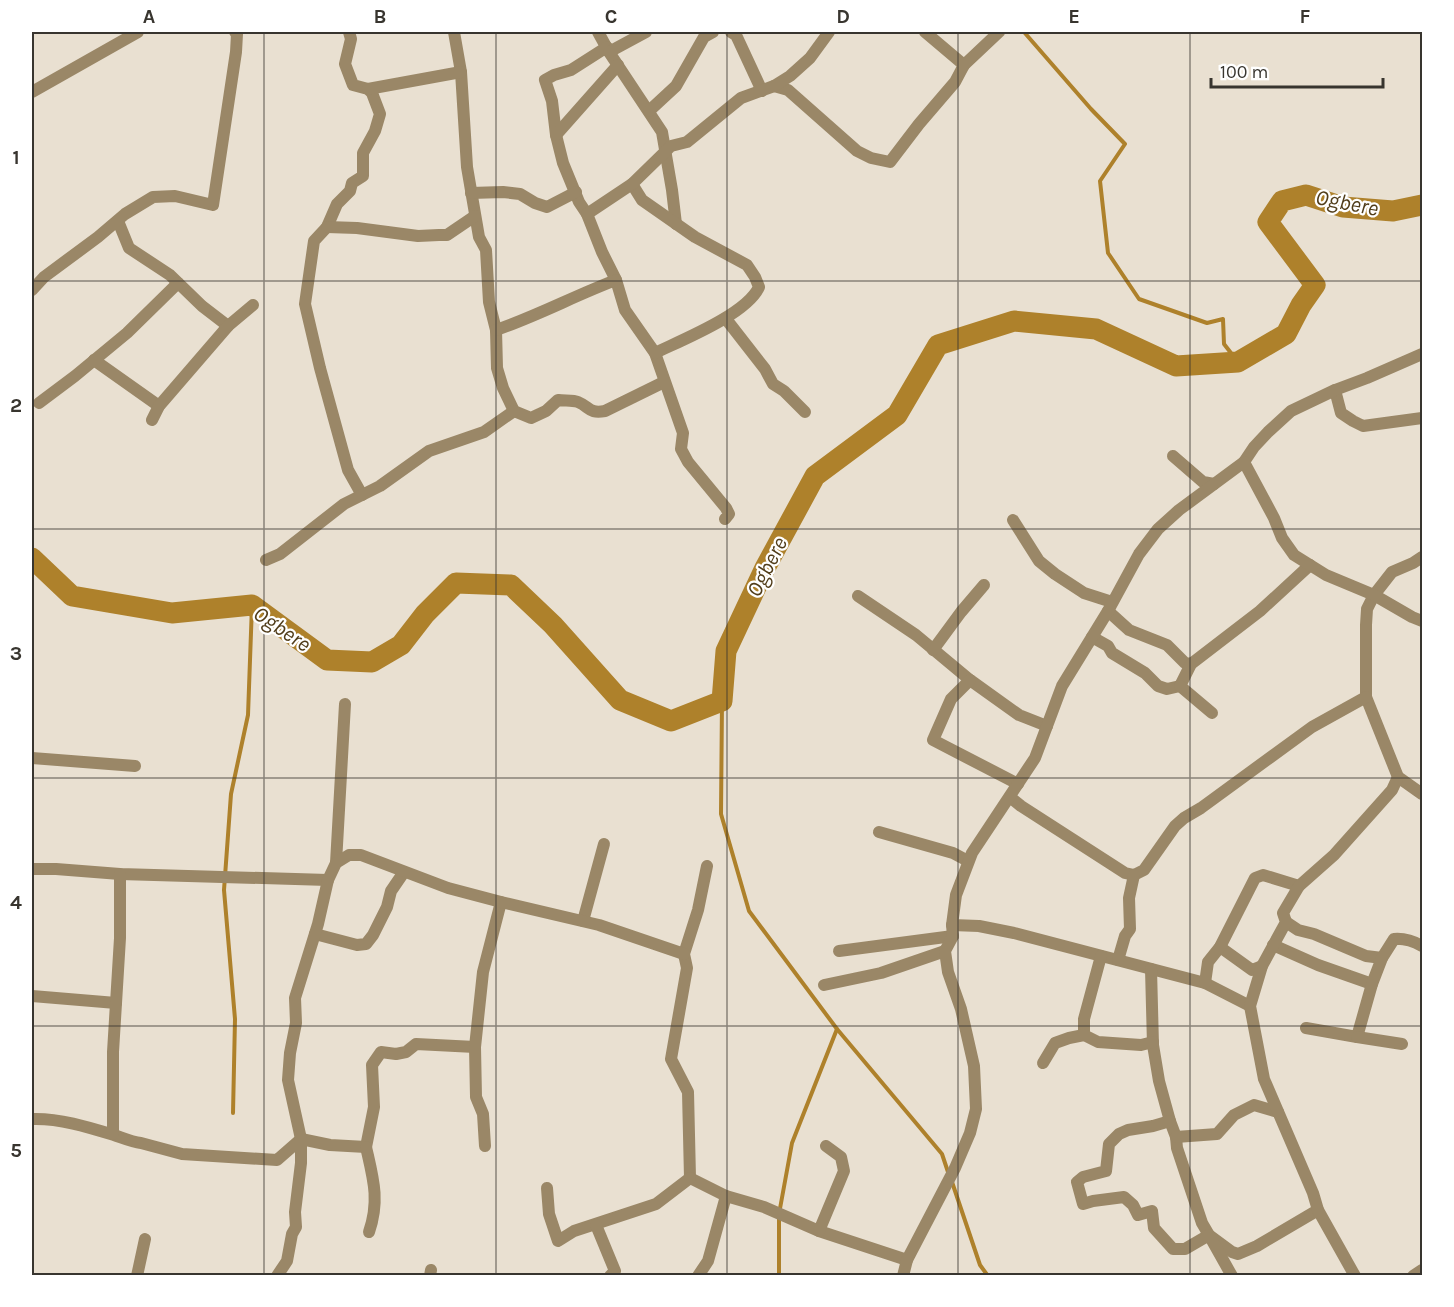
<svg xmlns="http://www.w3.org/2000/svg" width="1454" height="1307" font-family="Karla,sans-serif">
<rect width="100%" height="100%" fill="#e9e0d1"/>
<g fill="none" stroke-linecap="round" stroke-linejoin="round">
<!-- stream -->
<g stroke="#ae812b" stroke-width="4">
<polyline points="1024,32 1091,109 1125,144 1100,181 1108,253 1139,299 1207,323 1223,319 1224,344 1238,362"/>
<polyline points="722,701 721,814 749,911 837,1029 942,1154 948,1172"/>
<polyline points="233,1113 235,1019 224,890 231,794 248,715 252,605"/>
<polyline points="952,1182 980,1265 988,1276"/>
<polyline points="779,1276 779,1214 792,1143 837,1029"/>
</g>
<!-- river -->
<polyline stroke="#ae812b" stroke-width="21" points="32,558 72,596 172,613 252,605 327,660 372,662 401,645 425,614 456,583 511,585 553,625 620,700 671,721 722,701 726,651 765,568 815,476 897,415 938,345 1014,321 1096,329 1176,366 1238,362 1286,334 1301,305 1315,285 1268,222 1282,201 1306,195 1343,207 1393,211 1422,205"/>
<!-- street -->
<g stroke="#9a8767" stroke-width="12">
<polyline points="349,32 351,39 345,64 353,85 368,89 372,93 380,114 375,131 363,153 363,176 352,183 350,191 337,204 327,227 314,241 305,304 320,368 348,470 362,495"/>
<path d="M454 32 461 72 467 167 479 237 486 250 489 302 496 330 497 368 503 388 514 411 531 418 546 411 558 400C564 401 573 400 578 402 590 407 589 414 605 411L664 382"/>
<polyline points="598,32 609,52 662,132 672,190 676,224"/>
<polyline points="731,32 736,35 762,91"/>
<polyline points="925,32 964,65"/>
<polyline points="607,47 571,70 554,75 545,80 552,101 556,135 563,163 579,202 587,214 602,252 616,280 625,310 655,353 683,433 681,449 688,462 726,508 729,514 725,519"/>
<polyline points="609,52 646,32"/>
<polyline points="774,86 788,90 857,151 871,158 890,162 919,124 955,82 964,65 999,32"/>
<polyline points="368,89 461,72"/>
<polyline points="32,92 138,32"/>
<polyline points="649,111 676,86 704,37 713,32"/>
<polyline points="556,135 618,65"/>
<path d="M632 184 642 200 695 237 747 265 755 277 759 287C747 314 682 340 655 353"/>
<polyline points="471,193 503,192 520,194 535,203 547,207 576,192"/>
<polyline points="587,214 632,184 671,146 687,142 741,98 774,86 790,76 810,58 829,32"/>
<polyline points="118,221 129,248 170,275 202,306 228,326"/>
<polyline points="327,227 357,228 418,236 439,235 447,235 475,216"/>
<polyline points="32,290 44,277 98,237 125,214 153,197 175,196 213,205 236,52 237,34 235,32"/>
<polyline points="726,319 765,369 773,384 784,391 805,412"/>
<path d="M496 330C537 316 576 295 616 280"/>
<polyline points="94,360 159,406"/>
<polyline points="1335,390 1341,413 1353,421 1363,426 1422,418"/>
<polyline points="39,403 75,376 127,333 178,283"/>
<polyline points="152,420 159,406 228,326 253,305"/>
<polyline points="1173,456 1203,482 1214,484"/>
<polyline points="1244,462 1254,447 1268,432 1291,411 1335,390 1367,378 1422,354"/>
<polyline points="1013,520 1039,561 1055,574 1084,593 1112,602"/>
<polyline points="1422,557 1413,563 1392,572 1374,595 1367,609 1366,625 1366,697 1398,777 1422,794"/>
<polyline points="266,560 280,554 344,504 380,486 429,451 484,432 514,411"/>
<polyline points="858,596 916,635 970,680 1019,715 1047,726"/>
<polyline points="1108,611 1129,630 1167,645 1185,663 1191,664"/>
<polyline points="1092,637 1108,646 1112,653 1145,673 1158,686 1167,689 1180,686"/>
<polyline points="933,650 961,612 984,585"/>
<polyline points="970,680 951,699 933,740 1018,784"/>
<polyline points="1180,686 1191,664 1260,611 1310,565"/>
<polyline points="1180,686 1212,713"/>
<polyline points="32,758 135,766"/>
<polyline points="1010,797 1021,806 1125,873 1134,875 1144,870 1175,826 1184,818 1201,808 1312,727 1366,697"/>
<polyline points="879,832 953,853 968,861"/>
<polyline points="336,863 345,704"/>
<polyline points="32,869 56,869 120,874 328,880"/>
<polyline points="583,921 604,844"/>
<polyline points="1286,922 1298,930 1314,934 1366,956 1382,958"/>
<polyline points="952,925 979,926 1014,933 1205,983 1250,1006"/>
<polyline points="315,934 357,945 366,944 373,935 387,907 391,891 404,872"/>
<polyline points="1273,945 1318,965 1372,984"/>
<polyline points="1220,947 1252,970 1262,966"/>
<polyline points="839,951 953,936"/>
<polyline points="1118,960 1125,936 1130,929 1129,898 1134,875"/>
<polyline points="1151,969 1153,1045 1159,1081 1170,1121 1176,1137 1177,1148 1202,1223 1209,1235 1232,1252 1238,1254 1257,1246 1318,1210"/>
<polyline points="1205,983 1208,962 1220,947 1255,878 1263,875 1299,886"/>
<polyline points="824,985 881,973 945,951"/>
<polyline points="32,996 116,1003"/>
<path d="M1306 1028 1357 1037 1372 984 1382 958 1394 939C1405 938 1413 941 1422 946"/>
<polyline points="1084,1035 1084,1019 1101,956"/>
<polyline points="1357,1037 1402,1044"/>
<polyline points="1043,1063 1055,1043 1069,1038 1084,1035 1098,1042 1141,1045 1153,1042"/>
<path d="M32 1119C59 1118 88 1127 114 1135 123 1138 132 1142 141 1143L182 1154 277 1160 301 1139 330 1145 366 1147 374 1107 372 1065 381 1052 396 1054 406 1052 416 1044 475 1047"/>
<polyline points="1170,1121 1153,1126 1128,1130 1119,1134 1109,1144 1106,1171 1083,1177 1077,1182 1083,1204 1093,1201 1124,1197 1133,1205 1138,1215 1152,1211 1154,1228 1173,1249 1185,1249 1209,1235 1232,1276"/>
<polyline points="113,1134 113,1052 120,938 120,874"/>
<polyline points="1176,1137 1217,1134 1234,1115 1254,1105 1278,1112"/>
<polyline points="485,1146 483,1114 476,1097 475,1047 483,972 501,902"/>
<path d="M366 1147C373 1178 380 1200 369 1232"/>
<polyline points="690,1178 688,1092 671,1059 687,968 684,954 698,910 707,866"/>
<polyline points="690,1178 726,1196 764,1207 819,1231 907,1260"/>
<polyline points="547,1188 549,1214 558,1241 574,1231 656,1204 690,1178"/>
<polyline points="596,1225 615,1271 610,1276"/>
<polyline points="819,1231 844,1171 841,1157 826,1146"/>
<polyline points="137,1276 145,1239"/>
<polyline points="277,1276 287,1261 292,1234 296,1227 295,1212 301,1163 301,1139 288,1080 290,1053 296,1023 295,998 318,924 328,880 336,863 349,855 361,855 448,888 501,902 599,925 684,954"/>
<polyline points="430,1276 431,1270"/>
<polyline points="698,1276 708,1261 726,1196"/>
<polyline points="903,1276 907,1260 955,1168 970,1133 976,1109 974,1066 961,1009 948,972 945,951 953,936 952,925 956,895 972,853 1035,758 1062,686 1108,611 1139,554 1158,529 1179,510 1244,462 1274,518 1282,538 1294,555 1326,575 1374,595 1412,617 1422,621"/>
<polyline points="1355,1276 1318,1210 1313,1193 1264,1079 1250,1006 1262,966 1286,922 1283,913 1299,886 1334,855 1392,790 1398,777"/>
<polyline points="1413,1276 1422,1270"/>
</g>
</g>
<!-- grid -->
<path fill="none" stroke="#38352f" stroke-width="1.5" stroke-opacity="0.55" d="M264 32V1276M496 32V1276M727 32V1276M958 32V1276M1190 32V1276M32 281H1422M32 529H1422M32 778H1422M32 1026H1422"/>
<g text-anchor="middle" dominant-baseline="central" stroke-width="4.5" stroke-linejoin="round" paint-order="stroke">
<!-- water labels -->
<g font-size="22" font-style="italic" fill="#513d1a" stroke="#fff">
<text transform="translate(1347 203) rotate(11)">Ogbere</text>
<text transform="translate(767 567) rotate(-63)">Ogbere</text>
<text transform="translate(282 629) rotate(34)">Ogbere</text>
</g>
</g>
<!-- border -->
<rect width="1454" height="1307" fill="none" stroke="#ffffff" stroke-width="66"/>
<!-- scale -->
<path d="M1211 78v9h172v-9" fill="none" stroke="#38352f" stroke-width="3"/>
<text x="1220" y="78" font-size="18" fill="#38352f" stroke="#ffffff" stroke-width="4.5" paint-order="stroke">100 m</text>
<rect x="33" y="33" width="1388" height="1241" fill="none" stroke="#38352f" stroke-width="2"/>
<g font-size="20" text-anchor="middle" font-weight="bold" fill="#38352f">
<text x="149" y="23">A</text>
<text x="380" y="23">B</text>
<text x="611" y="23">C</text>
<text x="843" y="23">D</text>
<text x="1074" y="23">E</text>
<text x="1305" y="23">F</text>
<text x="16" y="164">1</text>
<text x="16" y="412">2</text>
<text x="16" y="660">3</text>
<text x="16" y="909">4</text>
<text x="16" y="1157">5</text>
</g>
</svg>
